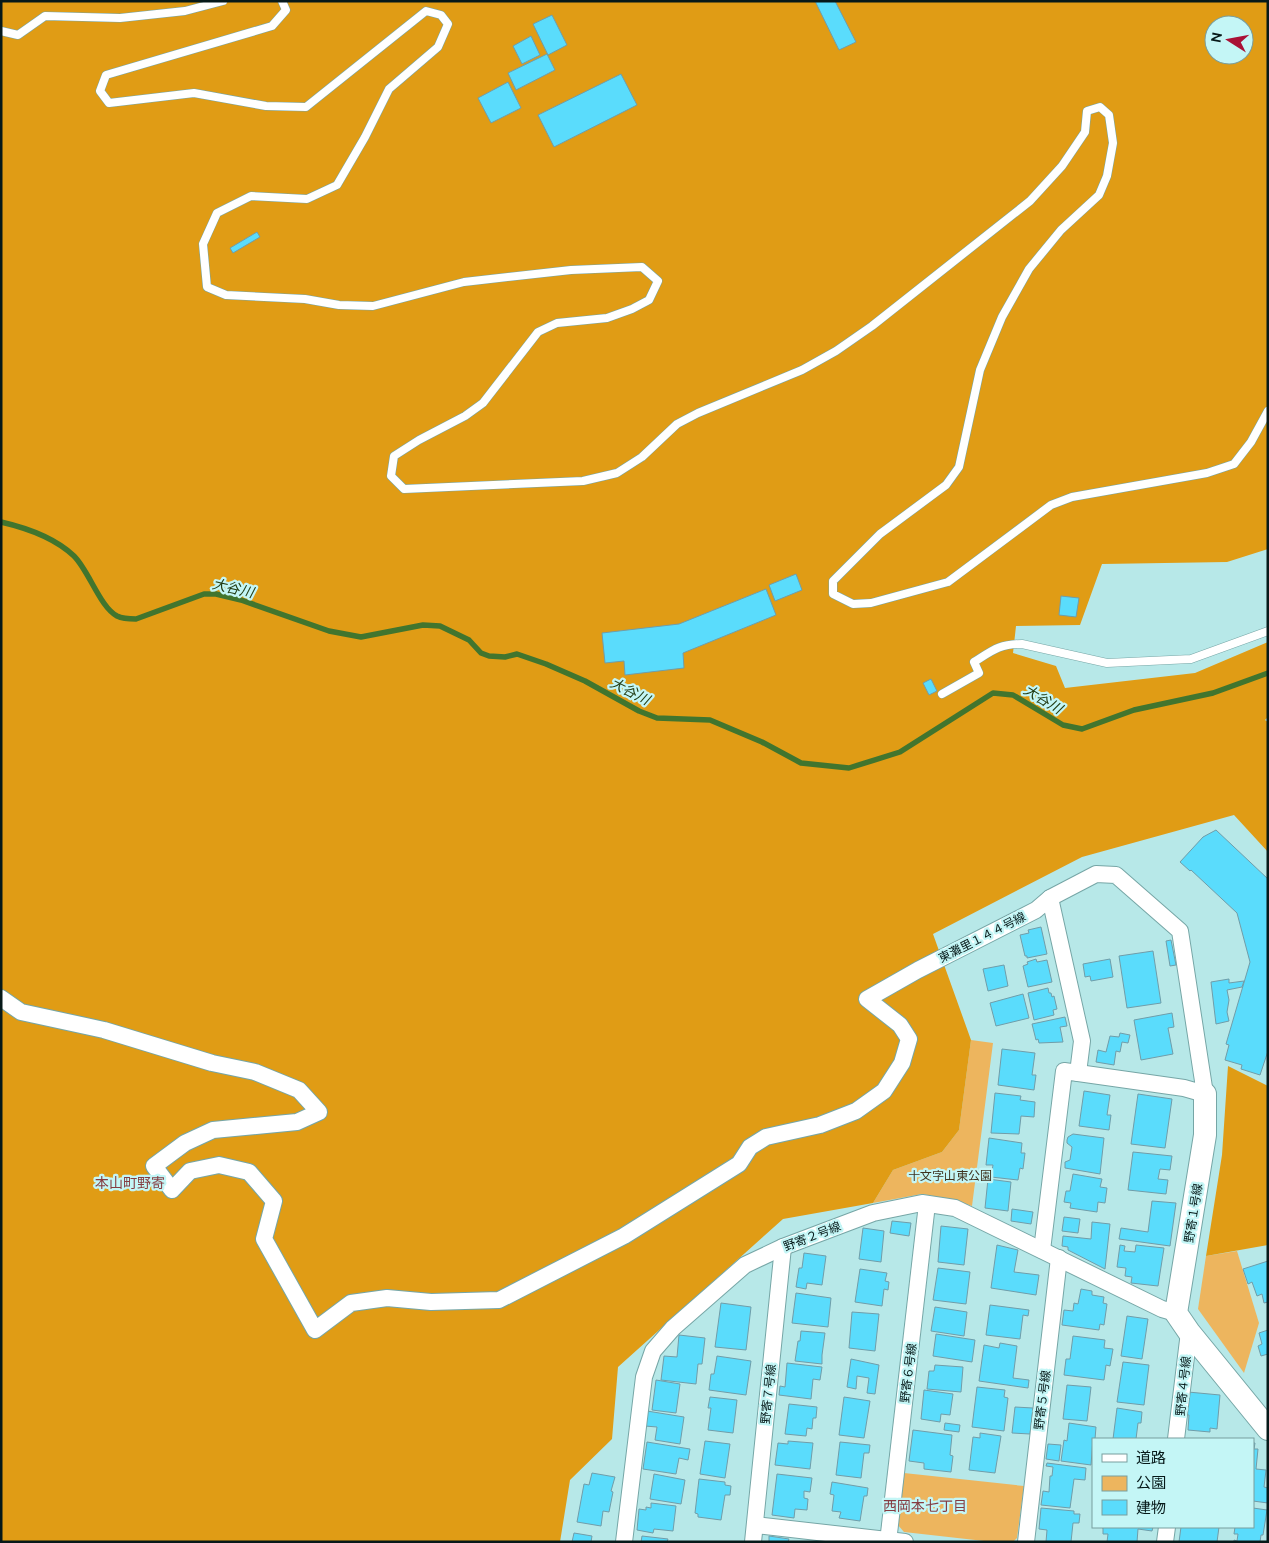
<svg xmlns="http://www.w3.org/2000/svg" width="1269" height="1543" font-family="Ubuntu,'Noto Sans JP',sans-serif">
<rect width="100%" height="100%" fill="#b7e8e8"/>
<!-- green -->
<g fill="#edb55e">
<polygon points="971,1040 993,1043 972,1206 955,1200 922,1194 873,1203 893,1170 942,1152 959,1130"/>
<polygon points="1237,1251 1259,1323 1244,1373 1198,1309 1206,1256"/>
<polygon points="904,1473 1024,1486 1017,1538 1013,1542 993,1542 904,1532 897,1524"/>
</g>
<!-- forest -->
<g fill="#e09c15" fill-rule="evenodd">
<path d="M1 1H1268V549L1227 562 1102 564 1080 625 1016 626 1013 653 1056 666 1065 688 1195 673 1268 642V717L1265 720 1268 722V852L1234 815 1082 857 933 934 971 1040 959 1130 942 1152 893 1170 873 1203 783 1219 618 1367 612 1439 570 1480 560 1542H1ZM1214 25H1244V55H1214Z"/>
<polygon points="1228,1066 1268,1086 1268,1245 1206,1256 1222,1155"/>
</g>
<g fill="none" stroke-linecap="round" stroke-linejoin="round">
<!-- stream -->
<path stroke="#41752e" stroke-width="5.5" d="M1 522C27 528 55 538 74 556 89 571 100 607 117 616 123 619 129 619 136 619L204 594H216L241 600 329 631 361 637 423 625 440 626 469 640 481 653 489 656 505 657 517 654 546 664 585 681 639 711 657 718 710 720 762 742 801 763 849 768 900 752 993 693 1013 695 1063 725 1082 729 1134 710 1213 693 1268 673"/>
</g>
<!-- building -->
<g fill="#5adcfc" stroke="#709da9">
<polygon points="815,1 835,1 856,42 839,50"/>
<polygon points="552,15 567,45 548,55 533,24"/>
<polygon points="531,36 540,55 522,64 513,46"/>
<polygon points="547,54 555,70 516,90 508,73"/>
<polygon points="621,74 637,105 554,147 538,115"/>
<polygon points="508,82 521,108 491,123 478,98"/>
<polygon points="257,232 260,237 233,253 230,248"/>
<polygon points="796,574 802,590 775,601 769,585"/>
<polygon points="766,589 776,615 683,653 684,668 625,675 624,661 605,663 602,633 679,624"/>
<polygon points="1061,596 1079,598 1076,617 1059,615"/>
<polygon points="931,679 937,691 929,695 923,683"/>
<polygon points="1216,830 1268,879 1268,1051 1260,1075 1241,1069 1242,1065 1225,1060 1229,1045 1226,1044 1250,962 1237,913 1191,870 1190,871 1180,862 1203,837"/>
<polygon points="1041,927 1047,954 1027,958 1027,956 1025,956 1020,935 1029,933 1028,930"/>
<polygon points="1171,940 1176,965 1170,966 1166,941"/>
<polygon points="1153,951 1161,1003 1127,1008 1119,956"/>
<polygon points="1036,959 1037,962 1047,960 1052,982 1028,987 1023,966 1028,964 1027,962"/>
<polygon points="1110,959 1113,977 1091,981 1090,976 1085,977 1083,964"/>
<polygon points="1004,965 1008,986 988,991 983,969"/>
<polygon points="1229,979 1229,983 1244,981 1242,987 1227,990 1229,1000 1227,1012 1229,1021 1216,1024 1211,982"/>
<polygon points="1048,988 1049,993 1051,993 1052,997 1054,996 1057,1009 1053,1010 1054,1015 1034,1020 1028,993"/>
<polygon points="1023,994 1029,1018 996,1026 990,1003"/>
<polygon points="1172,1013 1174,1027 1168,1028 1173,1054 1141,1060 1134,1020"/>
<polygon points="1065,1017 1067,1026 1060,1027 1063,1042 1039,1043 1038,1039 1036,1040 1032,1024"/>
<polygon points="1120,1033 1130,1035 1128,1043 1122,1042 1120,1052 1116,1051 1114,1065 1096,1062 1098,1050 1106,1052 1110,1036 1119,1037"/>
<polygon points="1002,1049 1035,1053 1032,1075 1036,1075 1034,1090 998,1085"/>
<polygon points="1084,1091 1110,1095 1107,1115 1111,1115 1109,1130 1079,1126"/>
<polygon points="995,1093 1021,1096 1020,1100 1035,1102 1034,1117 1021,1116 1019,1134 991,1133"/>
<polygon points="1138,1094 1172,1099 1165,1148 1131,1144"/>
<polygon points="1073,1134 1104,1138 1100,1174 1065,1168 1065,1162 1070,1160 1072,1147 1067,1143 1067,1140 1068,1137"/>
<polygon points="989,1138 1022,1143 1021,1153 1025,1153 1023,1169 1020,1168 1018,1180 991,1177 993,1165 986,1165"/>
<polygon points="1133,1152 1172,1156 1170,1170 1160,1169 1158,1179 1168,1180 1166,1194 1128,1190"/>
<polygon points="1073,1174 1102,1179 1100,1187 1107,1188 1105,1203 1098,1202 1097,1212 1070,1208 1071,1203 1064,1202 1066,1191 1070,1191"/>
<polygon points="988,1179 1011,1182 1008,1211 985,1208"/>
<polygon points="1152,1201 1176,1203 1170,1246 1119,1239 1121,1228 1148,1232"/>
<polygon points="1012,1209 1033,1212 1031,1224 1011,1221"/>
<polygon points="1064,1217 1080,1219 1078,1233 1062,1231"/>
<polygon points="892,1221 911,1223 909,1236 890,1233"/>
<polygon points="1092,1222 1110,1224 1105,1269 1068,1250 1068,1247 1062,1246 1063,1236 1091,1239"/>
<polygon points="941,1226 968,1229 964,1265 938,1262"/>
<polygon points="863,1228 884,1231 881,1262 859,1259"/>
<polygon points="997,1245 1018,1250 1014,1272 1039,1275 1036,1295 991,1288"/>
<polygon points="1120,1245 1125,1246 1124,1251 1135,1252 1136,1245 1164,1248 1158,1286 1131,1283 1132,1277 1125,1276 1126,1268 1117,1267"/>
<polygon points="804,1253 826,1256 822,1285 807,1283 806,1289 796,1287 799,1268 802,1268"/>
<polygon points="1268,1261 1268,1302 1264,1303 1262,1294 1257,1296 1252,1282 1248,1284 1243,1269"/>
<polygon points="938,1268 970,1272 966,1304 933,1300"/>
<polygon points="860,1269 887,1273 885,1281 889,1282 888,1290 884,1289 882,1306 855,1302"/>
<polygon points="1081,1289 1092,1291 1092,1295 1104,1297 1103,1303 1107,1304 1104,1325 1100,1324 1099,1330 1062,1325 1064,1310 1073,1311 1074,1303 1078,1304"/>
<polygon points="796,1293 831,1298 828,1327 792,1323"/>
<polygon points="721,1303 751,1307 746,1350 715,1347"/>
<polygon points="990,1305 1029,1310 1028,1316 1023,1315 1020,1339 986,1335"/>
<polygon points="935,1307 967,1312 964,1336 931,1331"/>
<polygon points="852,1312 879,1314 875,1351 849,1348"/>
<polygon points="1127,1316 1148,1319 1142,1359 1121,1356"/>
<polygon points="1268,1330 1268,1354 1261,1356 1258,1346 1262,1344 1259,1333"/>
<polygon points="801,1331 825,1333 822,1355 822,1364 795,1361 798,1341 800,1341"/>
<polygon points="936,1334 975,1340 972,1362 933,1356"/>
<polygon points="679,1335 705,1338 702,1364 698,1364 696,1384 661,1380 664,1356 677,1357"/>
<polygon points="1073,1336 1105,1340 1104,1348 1113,1349 1110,1366 1106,1365 1104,1380 1064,1375 1066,1359 1070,1359"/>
<polygon points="1000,1343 1017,1346 1013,1378 1029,1380 1028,1388 979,1381 984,1345 999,1348"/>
<polygon points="717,1356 751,1361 746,1395 709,1390 711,1374 714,1374"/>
<polygon points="851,1359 879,1365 875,1394 867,1393 869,1378 857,1376 856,1389 847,1387"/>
<polygon points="1123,1362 1149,1365 1144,1405 1117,1402"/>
<polygon points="787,1363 822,1367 820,1380 813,1379 811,1399 779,1395 780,1386 785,1387"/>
<polygon points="935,1365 963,1367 961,1392 927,1389 929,1371 934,1371"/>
<polygon points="656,1380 680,1384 676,1413 652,1410"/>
<polygon points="1067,1385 1091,1387 1087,1421 1063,1419"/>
<polygon points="977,1387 1005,1390 1004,1397 1008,1398 1004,1431 972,1427"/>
<polygon points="924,1390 953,1394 950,1415 941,1414 940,1422 921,1419"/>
<polygon points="1188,1392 1220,1395 1217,1429 1210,1428 1210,1432 1188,1430 1189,1415 1186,1415"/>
<polygon points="710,1397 737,1400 733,1433 708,1430 711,1408 708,1408"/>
<polygon points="844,1397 870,1401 864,1438 839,1435"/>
<polygon points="789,1404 817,1407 816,1418 813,1418 812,1429 807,1428 806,1436 785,1434"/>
<polygon points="1015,1407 1033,1408 1030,1434 1012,1433"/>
<polygon points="1117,1408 1142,1412 1141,1423 1138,1423 1136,1439 1113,1439"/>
<polygon points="647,1411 684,1417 680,1444 655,1440 657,1427 645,1426"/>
<polygon points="945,1423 960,1425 959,1432 944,1430"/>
<polygon points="1069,1423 1096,1427 1095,1439 1093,1439 1091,1465 1061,1461 1064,1440 1067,1441"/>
<polygon points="913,1430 952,1435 950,1455 953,1456 951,1472 924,1469 924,1463 909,1461"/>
<polygon points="980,1433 1001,1436 995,1473 969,1470 973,1437 980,1438"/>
<polygon points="705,1441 730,1444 725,1478 700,1474"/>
<polygon points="788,1441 813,1443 810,1469 775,1465 778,1443 788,1444"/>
<polygon points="647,1442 690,1449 688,1460 679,1458 676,1474 643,1469"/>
<polygon points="840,1442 870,1445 869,1453 864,1453 861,1478 836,1475"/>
<polygon points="1253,1443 1255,1443 1254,1449 1258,1449 1256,1469 1266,1470 1264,1487 1268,1488 1268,1503 1253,1501"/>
<polygon points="1048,1444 1061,1445 1059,1461 1046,1459"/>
<polygon points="1047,1463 1086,1468 1085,1480 1074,1479 1070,1508 1041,1505 1043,1491 1049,1492 1050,1476 1052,1476 1053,1467 1046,1466"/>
<polygon points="592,1473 615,1477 611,1491 613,1492 609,1512 603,1511 601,1526 577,1522 584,1484 589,1485"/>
<polygon points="654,1474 685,1480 681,1504 650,1499"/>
<polygon points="777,1474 812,1478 810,1492 804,1491 804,1498 808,1499 807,1510 795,1509 794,1518 772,1515"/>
<polygon points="699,1479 725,1482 725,1485 731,1486 730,1495 725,1495 721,1520 698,1517 698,1514 695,1513"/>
<polygon points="832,1482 868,1488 867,1496 864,1496 860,1521 839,1518 841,1512 832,1511 834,1495 830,1494"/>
<polygon points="651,1503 676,1506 673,1531 654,1529 653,1533 637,1530 639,1509 646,1510 646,1507 651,1508"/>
<polygon points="1041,1508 1074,1511 1074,1514 1080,1514 1079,1523 1073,1523 1071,1542 1046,1542 1047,1530 1039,1529"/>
<polygon points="1253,1508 1267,1510 1263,1535 1261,1535 1260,1542 1234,1542 1234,1540 1237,1541 1238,1534 1234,1534 1235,1527 1253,1527"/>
<polygon points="1100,1527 1153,1527 1152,1531 1138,1529 1137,1542 1107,1542 1108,1534 1103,1534 1103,1528"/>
<polygon points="1181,1527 1219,1527 1217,1542 1179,1542"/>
<polygon points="574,1533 592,1536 591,1542 572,1542"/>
<polygon points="642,1536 668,1539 667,1542 641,1542"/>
<polygon points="769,1536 789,1539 788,1542 769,1542"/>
</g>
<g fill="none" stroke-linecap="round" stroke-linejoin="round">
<defs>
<g id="lane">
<polyline points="282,1 286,10 272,26 106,75 100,91 109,103 194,93 266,106 306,107 426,11 441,15 448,24 438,47 389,89 365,137 337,185 307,199 251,196 217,213 203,244 207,287 226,295 305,299 339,305 373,306 464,282 571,270 642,267 658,281 649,300 632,309 607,318 557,323 538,332 483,403 465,416 419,440 394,456 391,476 404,489 583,481 617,473 642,457 677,424 698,413 802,370 836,351 872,326 1030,201 1062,166 1085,132 1087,111 1100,107 1109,115 1113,143 1107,176 1099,195 1061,230 1029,269 1002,317 980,370 959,467 946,485 880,534 833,581 833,594 853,604 871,603 948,582 1051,505 1072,497 1207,473 1234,464 1251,442 1268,411"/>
<polyline points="1,31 18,35 45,16 120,18 185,11 223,1"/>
<path d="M942 694 979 673 974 662C993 650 999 644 1022 644L1107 663 1191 659 1268 631"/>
</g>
<g id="street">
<polyline points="1050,898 1082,1041 1078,1073"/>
<polyline points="1,998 21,1012 104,1030 212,1063 255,1072 299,1090 319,1112 297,1122 213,1130 185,1143 154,1166 172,1190 190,1171 219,1165 249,1172 274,1201 264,1239 315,1330 351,1303 387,1298 431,1302 499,1300 624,1236 739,1164 750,1147 766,1137 820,1125 856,1111 884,1091 902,1063 909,1039 900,1025 867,999 918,970 1036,910 1050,898 1096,874 1116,875 1180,931 1205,1094 1184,1088 1064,1071 1042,1250"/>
<polyline points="1176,1439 1189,1332"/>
<polyline points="755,1525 905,1542"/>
<polyline points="624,1542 644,1377 653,1351 673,1328 745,1265 783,1247 873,1213 922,1203 955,1208 1162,1309 1176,1313"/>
<polyline points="753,1542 783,1247"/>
<polyline points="888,1542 927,1204"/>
<polyline points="1026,1542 1059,1258"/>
<polyline points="1165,1542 1167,1527"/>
</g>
<polyline id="secondary" points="1205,1094 1205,1135 1176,1313 1189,1332 1268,1429"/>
</defs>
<!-- lane casing -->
<use href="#lane" stroke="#76a6a6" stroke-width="9"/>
<!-- street casing -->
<use href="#street" stroke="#76a6a6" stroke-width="18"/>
<!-- secondary casing -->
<use href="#secondary" stroke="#76a6a6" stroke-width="24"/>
<!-- lane -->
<use href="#lane" stroke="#fff" stroke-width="8"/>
<!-- street -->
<use href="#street" stroke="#fff" stroke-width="16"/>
<!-- secondary -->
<use href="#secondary" stroke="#fff" stroke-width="22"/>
</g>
<g text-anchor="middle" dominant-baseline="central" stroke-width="4.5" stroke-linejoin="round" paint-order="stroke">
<!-- street labels -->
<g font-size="12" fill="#061919" stroke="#c4f6f6">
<text transform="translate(982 937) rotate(-27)">東灘里１４４号線</text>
<text transform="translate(1193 1213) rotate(-81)">野寄１号線</text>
<text transform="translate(812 1236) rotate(-21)">野寄２号線</text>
<text transform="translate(908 1373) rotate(-83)">野寄６号線</text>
<text transform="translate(1183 1386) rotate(-84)">野寄４号線</text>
<text transform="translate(768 1394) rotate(-84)">野寄７号線</text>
<text transform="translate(1042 1400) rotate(-83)">野寄５号線</text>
</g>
<!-- park labels -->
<g font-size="12" fill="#3f321f" stroke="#c4f6f6">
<text x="950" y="1175">十文字山東公園</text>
</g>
<!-- water labels -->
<g font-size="14" font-style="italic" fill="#233d15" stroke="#c4f6f6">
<text transform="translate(233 588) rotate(13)">大谷川</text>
<text transform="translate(630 691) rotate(27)">大谷川</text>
<text transform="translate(1043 699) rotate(31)">大谷川</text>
</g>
<!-- neighbourhood labels -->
<g font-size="14" fill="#853c42" stroke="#c4f6f6">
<text x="130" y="1183">本山町野寄</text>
<text x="925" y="1506">西岡本七丁目</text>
</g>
</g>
<!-- border -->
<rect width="1269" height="1543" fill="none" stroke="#061919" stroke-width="5"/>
<!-- legend -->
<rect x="1092" y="1438" width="162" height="90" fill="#c4f6f6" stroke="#789e9e"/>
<rect x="1102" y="1454" width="25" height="8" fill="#ffffff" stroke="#789e9e"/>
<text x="1136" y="1463" font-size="15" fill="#061919">道路</text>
<rect x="1102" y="1476" width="25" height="15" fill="#edb55e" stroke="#789e9e"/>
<text x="1136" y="1488" font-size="15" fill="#061919">公園</text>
<rect x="1102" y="1500" width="25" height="15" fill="#5adcfc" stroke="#789e9e"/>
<text x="1136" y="1513" font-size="15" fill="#061919">建物</text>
<!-- north arrow -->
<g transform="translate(1229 40) rotate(281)"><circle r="24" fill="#c4f6f6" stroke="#789e9e"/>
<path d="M0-4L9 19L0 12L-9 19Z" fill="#a91136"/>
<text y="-8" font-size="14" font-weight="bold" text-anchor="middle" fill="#061919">N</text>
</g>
</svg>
